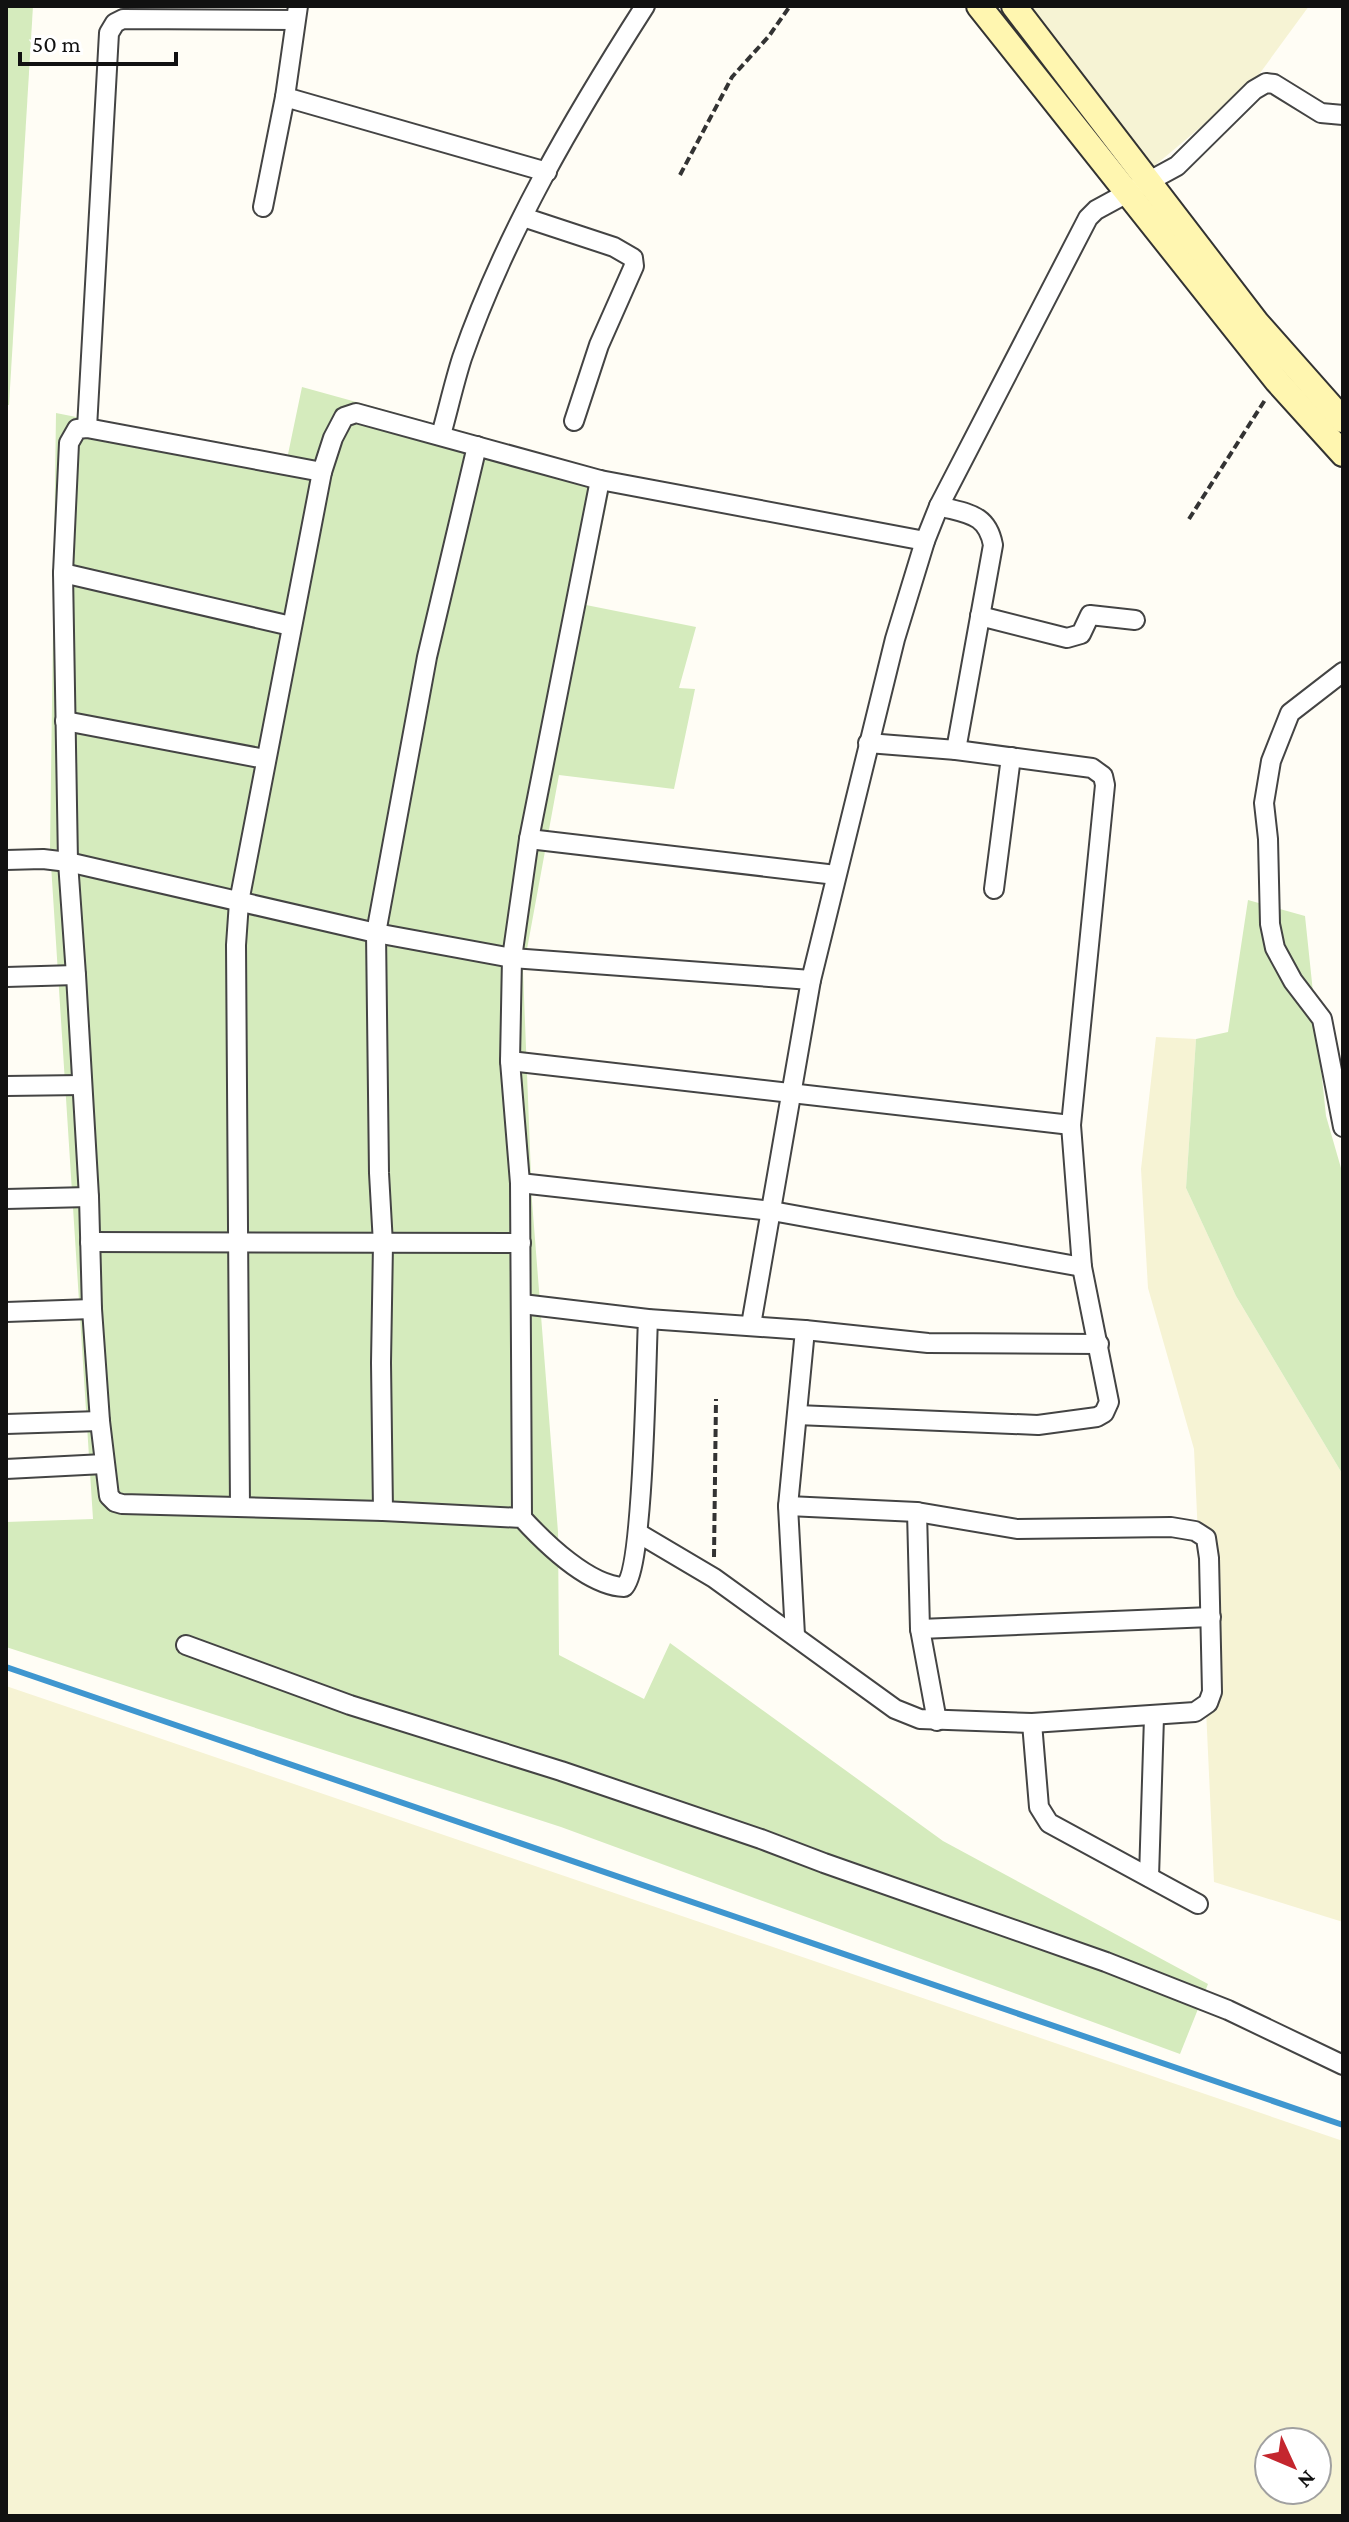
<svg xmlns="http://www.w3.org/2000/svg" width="1349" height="2522" font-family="'Crimson Pro',serif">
<rect width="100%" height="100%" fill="#fffdf5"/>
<!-- farmland -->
<g fill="#f6f3d4" fill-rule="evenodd">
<polygon points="1025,6 1309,6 1252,84 1152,168"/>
<polygon points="1156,1037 1196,1039 1186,1188 1236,1296 1343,1475 1343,1922 1214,1882 1194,1449 1148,1288 1141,1169"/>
<path d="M6 1686 1343 2141V2516H6ZM1269 2442H1317V2490H1269Z"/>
</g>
<!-- green -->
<g fill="#d5ebbd">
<polygon points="6,6 33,6 9,405 6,405"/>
<polygon points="302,387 613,473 586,605 696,627 679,688 695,689 674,789 559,775 523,971 532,1201 558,1532 559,1655 644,1699 670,1643 943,1841 1208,1984 1180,2054 561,1827 6,1647 6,1522 93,1519 50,849 56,413 287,459"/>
<polygon points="1248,900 1305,916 1326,1116 1343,1175 1343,1475 1236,1296 1186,1188 1196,1039 1228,1032"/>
</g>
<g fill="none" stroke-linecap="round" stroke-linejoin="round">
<!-- stream -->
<polyline stroke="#3f96cf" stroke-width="6" points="6,1667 1343,2125"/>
<defs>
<g id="street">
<polyline points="285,97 547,172"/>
<polyline points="263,207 285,97 298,6"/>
<polyline points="523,217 614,247 633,258 634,266 599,345 574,421"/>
<polyline points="87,428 109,33 115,23 123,19 295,20"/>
<path d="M441 435C448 410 454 383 462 358 505 234 574 117 645 6"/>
<path d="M939 506C967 514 987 513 993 545L956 750"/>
<polyline points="63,573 291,626"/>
<polyline points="980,616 1067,638 1081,634 1090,615 1135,620"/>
<polyline points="1343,672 1290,713 1271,761 1264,803 1268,839 1270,924 1275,948 1293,981 1322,1019 1343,1127"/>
<polyline points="65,721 265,759"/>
<polyline points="529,839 836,875"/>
<polyline points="6,860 43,859 68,862 376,933 512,958 811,980"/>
<polyline points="994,889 1011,757"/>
<polyline points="6,977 76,975"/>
<polyline points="510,1061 1071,1125"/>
<polyline points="6,1086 82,1085"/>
<polyline points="520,1183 772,1211 1082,1267"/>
<polyline points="6,1199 89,1197"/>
<polyline points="90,1242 521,1243"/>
<polyline points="522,1304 648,1319 805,1330 928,1343 1099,1344"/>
<polyline points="6,1312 92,1309"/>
<path d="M648 1319C646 1358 644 1570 624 1587 589 1586 545 1543 522 1518L383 1511 122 1504 115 1502 109 1496 100 1421 92 1309 89 1197 76 975 68 862 63 573 69 443 77 429 87 428 322 472 333 438 344 417 356 413 600 480 925 541"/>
<polyline points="751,1325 811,980 895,639 925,541 939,506 1088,218 1096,210 1177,166 1254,90 1266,83 1274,84 1321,113 1343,115"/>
<polyline points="797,1415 1038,1425 1097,1417 1104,1413 1109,1402 1082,1267 1071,1125 1105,785 1103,776 1092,768 956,750 868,743"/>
<polyline points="6,1424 100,1421"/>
<polyline points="6,1469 104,1464"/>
<polyline points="240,1507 236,945 239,902 322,472"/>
<polyline points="383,1511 381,1363 383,1244 379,1173 376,933 427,657 477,446"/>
<polyline points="917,1512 920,1629 937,1721"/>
<polyline points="522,1518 520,1183 510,1061 512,958 529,839 600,480"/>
<polyline points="638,1533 714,1578 895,1709 920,1719 1032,1723 1195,1712 1208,1703 1212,1692 1209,1558 1206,1538 1195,1531 1171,1527 1017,1529 917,1512 788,1506"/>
<polyline points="920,1629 1211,1617"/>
<polyline points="795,1635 788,1506 805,1330"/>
<polyline points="186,1645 350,1705 561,1771 761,1839 824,1863 1106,1962 1228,2010 1343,2065"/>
<polyline points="1032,1723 1039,1807 1049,1823 1198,1904"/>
<polyline points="1149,1877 1154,1717"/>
</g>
<g id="secondary">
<polyline points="979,6 1277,381 1343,454"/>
<polyline points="1014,6 1257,323 1343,420"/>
</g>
</defs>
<!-- street casing -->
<use href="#street" stroke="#444" stroke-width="22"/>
<!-- secondary casing -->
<use href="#secondary" stroke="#333" stroke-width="28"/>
<!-- path -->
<g stroke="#333" stroke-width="4" stroke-dasharray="8 4" stroke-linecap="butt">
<polyline points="680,175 732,77 769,36 790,6"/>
<polyline points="1189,519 1265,400"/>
<polyline points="714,1557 716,1399"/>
</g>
<!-- street -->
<use href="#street" stroke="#fff" stroke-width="18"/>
<!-- secondary -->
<use href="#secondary" stroke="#fff6b0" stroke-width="24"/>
</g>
<!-- border -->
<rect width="1349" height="2522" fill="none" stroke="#111111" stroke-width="16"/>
<!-- north arrow -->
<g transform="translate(1293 2466) rotate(134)"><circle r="38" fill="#ffffff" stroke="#a0a0a0" stroke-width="2"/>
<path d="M0-6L14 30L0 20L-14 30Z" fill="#c4262e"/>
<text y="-12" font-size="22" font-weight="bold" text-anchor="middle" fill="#111111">N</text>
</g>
<!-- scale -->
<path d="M20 52v12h156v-12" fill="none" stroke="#111111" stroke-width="4"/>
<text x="32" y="52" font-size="24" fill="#111111" stroke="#ffffff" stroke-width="6" paint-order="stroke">50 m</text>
</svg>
